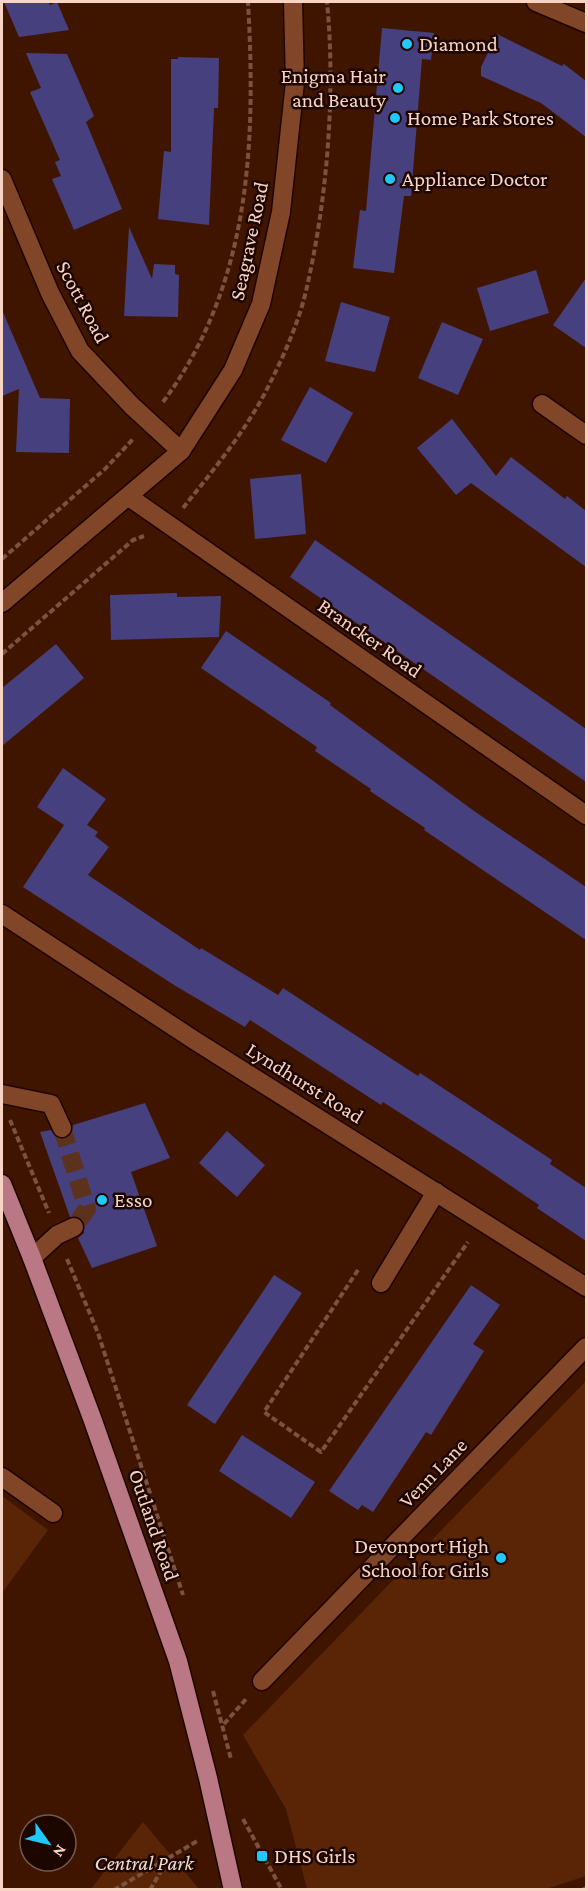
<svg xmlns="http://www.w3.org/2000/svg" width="588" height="1891" font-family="'Crimson Pro',serif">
<rect width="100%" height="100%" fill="#401500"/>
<!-- green -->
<g fill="#5a2506">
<polygon points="586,1381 586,1876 543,1890 307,1889 286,1809 243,1735"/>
<polygon points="2,1496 48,1530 2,1593"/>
<polygon points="143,1822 199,1889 91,1889"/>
</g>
<!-- building -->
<g fill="#46407f">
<polygon points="4,2 48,2 50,5 57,2 69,30 19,37"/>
<polygon points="382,28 434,33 431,60 422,59 411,196 404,196 394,273 353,268 360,210 366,211"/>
<polygon points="497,34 562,66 564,64 586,81 586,137 541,103 481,76 481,67"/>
<polygon points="26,53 67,54 94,116 86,122 122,209 74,230 52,179 61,176 55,162 60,160 30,92 41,88"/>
<polygon points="178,57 219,58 218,108 214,108 209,225 158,219 164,151 171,152 171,59 178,59"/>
<polygon points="129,227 152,279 154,264 175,265 175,274 179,275 178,317 124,316"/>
<polygon points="536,270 549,313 490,331 477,288"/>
<polygon points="586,278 586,348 553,325"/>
<polygon points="341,302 390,317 375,372 325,361"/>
<polygon points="2,310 40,398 70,399 69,453 16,452 19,389 2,396"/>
<polygon points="442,322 483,339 458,395 418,378"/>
<polygon points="310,387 353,413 326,463 281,440"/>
<polygon points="452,419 496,476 511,457 565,499 567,496 586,511 586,567 471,483 456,495 417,448"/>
<polygon points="301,474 306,534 255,539 250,479"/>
<polygon points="315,540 586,729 586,782 290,577"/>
<polygon points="177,593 177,597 221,596 219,637 111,640 110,595"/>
<polygon points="226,631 331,703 330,705 474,811 586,887 586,940 424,830 425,828 370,791 371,789 315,751 317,747 201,668"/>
<polygon points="56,644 84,678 2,746 2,688"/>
<polygon points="63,768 106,799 87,825 98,832 95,836 109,847 88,875 200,950 201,948 278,995 283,988 418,1076 420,1073 552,1160 550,1164 586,1188 586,1241 537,1208 539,1205 470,1158 383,1102 381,1105 250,1020 245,1027 174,985 23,887 64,825 37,807"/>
<polygon points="145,1103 170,1158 131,1172 157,1246 92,1268 78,1238 84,1233 84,1223 80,1217 70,1217 40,1132 51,1130 56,1137 66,1138 71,1134 73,1125"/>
<polygon points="227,1131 265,1165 237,1197 199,1163"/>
<polygon points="274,1275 302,1293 215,1424 187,1405"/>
<polygon points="471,1285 500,1305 473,1344 484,1351 431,1435 426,1432 373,1512 362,1505 358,1510 329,1491"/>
<polygon points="242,1435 315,1482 291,1518 219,1471"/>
</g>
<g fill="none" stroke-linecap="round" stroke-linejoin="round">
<!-- minor-tunnel -->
<polyline stroke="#5c321d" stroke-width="18" stroke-dasharray="18 9" stroke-linecap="butt" points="62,1128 87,1209 74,1227"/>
<defs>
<g id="minor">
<polyline points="536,2 586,23"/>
<polyline points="2,179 50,293 80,351 132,406 181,451"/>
<polyline points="542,404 586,435"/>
<polyline points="129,497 586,815"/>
<polyline points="2,603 181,451 233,370 261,304 281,212 295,82 293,2"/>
<polyline points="2,914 194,1040 586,1287"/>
<polyline points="2,1094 51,1104 62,1128"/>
<polyline points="32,1258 57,1235 74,1227"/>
<polyline points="381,1283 436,1192"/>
<polyline points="2,1477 53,1513"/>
<polyline points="262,1681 586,1347"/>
</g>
<polyline id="major" points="2,1184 32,1258 92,1418 178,1661 208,1778 233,1890"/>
</defs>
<!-- minor casing -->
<use href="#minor" stroke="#1f0400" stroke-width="21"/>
<!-- major casing -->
<use href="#major" stroke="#1f0400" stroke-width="21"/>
<!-- path -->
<g stroke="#7a523e" stroke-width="4" stroke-dasharray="6 3" stroke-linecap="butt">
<path d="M163 402C251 284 256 142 248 2"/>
<path d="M183 508C215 468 249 427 271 381 285 353 299 321 306 291 327 201 336 94 327 2"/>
<polyline points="2,559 105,469 134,438"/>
<polyline points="2,654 133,540 144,536"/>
<polyline points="10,1120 49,1213"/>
<polyline points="67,1259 98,1333 183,1595"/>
<polyline points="358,1270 264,1412 321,1452 468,1242"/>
<polyline points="213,1691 231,1759"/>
<polyline points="224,1724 247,1698"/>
<polyline points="243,1819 282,1890"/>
<polyline points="114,1890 199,1840"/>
<polyline points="150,1890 168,1859"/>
<polyline points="582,1890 586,1888"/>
</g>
<!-- minor -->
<use href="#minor" stroke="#814628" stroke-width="18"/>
<!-- major -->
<use href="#major" stroke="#b97883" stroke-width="18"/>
</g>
<!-- markers -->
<g fill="#1fc9fd" stroke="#1d0600" stroke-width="2">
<circle cx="407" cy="44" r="6"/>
<circle cx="398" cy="88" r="6"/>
<circle cx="395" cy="118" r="6"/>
<circle cx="390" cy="179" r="6"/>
<circle cx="102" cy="1200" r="6"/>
<circle cx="501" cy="1558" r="6"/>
<rect x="256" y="1850" width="12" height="12" rx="3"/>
</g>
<g text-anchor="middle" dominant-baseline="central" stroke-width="5" stroke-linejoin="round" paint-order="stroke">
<!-- poi labels -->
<g font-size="21" fill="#f8d4c4" stroke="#1d0600" text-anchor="start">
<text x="419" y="44">Diamond</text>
<text x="386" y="76" text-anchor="end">Enigma Hair<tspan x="386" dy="24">and Beauty</tspan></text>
<text x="407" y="118">Home Park Stores</text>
<text x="402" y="179">Appliance Doctor</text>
<text x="114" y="1200">Esso</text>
<text x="489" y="1546" text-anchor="end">Devonport High<tspan x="489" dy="24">School for Girls</tspan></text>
<text x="274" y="1856">DHS Girls</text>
</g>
<!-- street labels -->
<g font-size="21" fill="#f8d4c4" stroke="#1d0600">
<text transform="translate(249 241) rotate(-78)">Seagrave Road</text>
<text transform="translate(83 302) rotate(62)">Scott Road</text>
<text transform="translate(370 638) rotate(35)">Brancker Road</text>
<text transform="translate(305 1083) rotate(32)">Lyndhurst Road</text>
<text transform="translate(433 1473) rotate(-46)">Venn Lane</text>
<text transform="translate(154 1525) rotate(71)">Outland Road</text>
</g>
<!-- park labels -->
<g font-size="21" font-style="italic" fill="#f0dbd2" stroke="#1d0600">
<text x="144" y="1863">Central Park</text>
</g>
</g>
<!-- border -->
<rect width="588" height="1891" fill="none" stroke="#f8d4c4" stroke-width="6"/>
<!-- north arrow -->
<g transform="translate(48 1843) rotate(124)"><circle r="28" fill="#1d0600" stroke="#75584e" stroke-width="1.5"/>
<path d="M0-4.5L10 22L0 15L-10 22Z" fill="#1fc9fd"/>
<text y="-9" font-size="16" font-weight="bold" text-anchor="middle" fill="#f8d4c4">N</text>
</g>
</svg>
